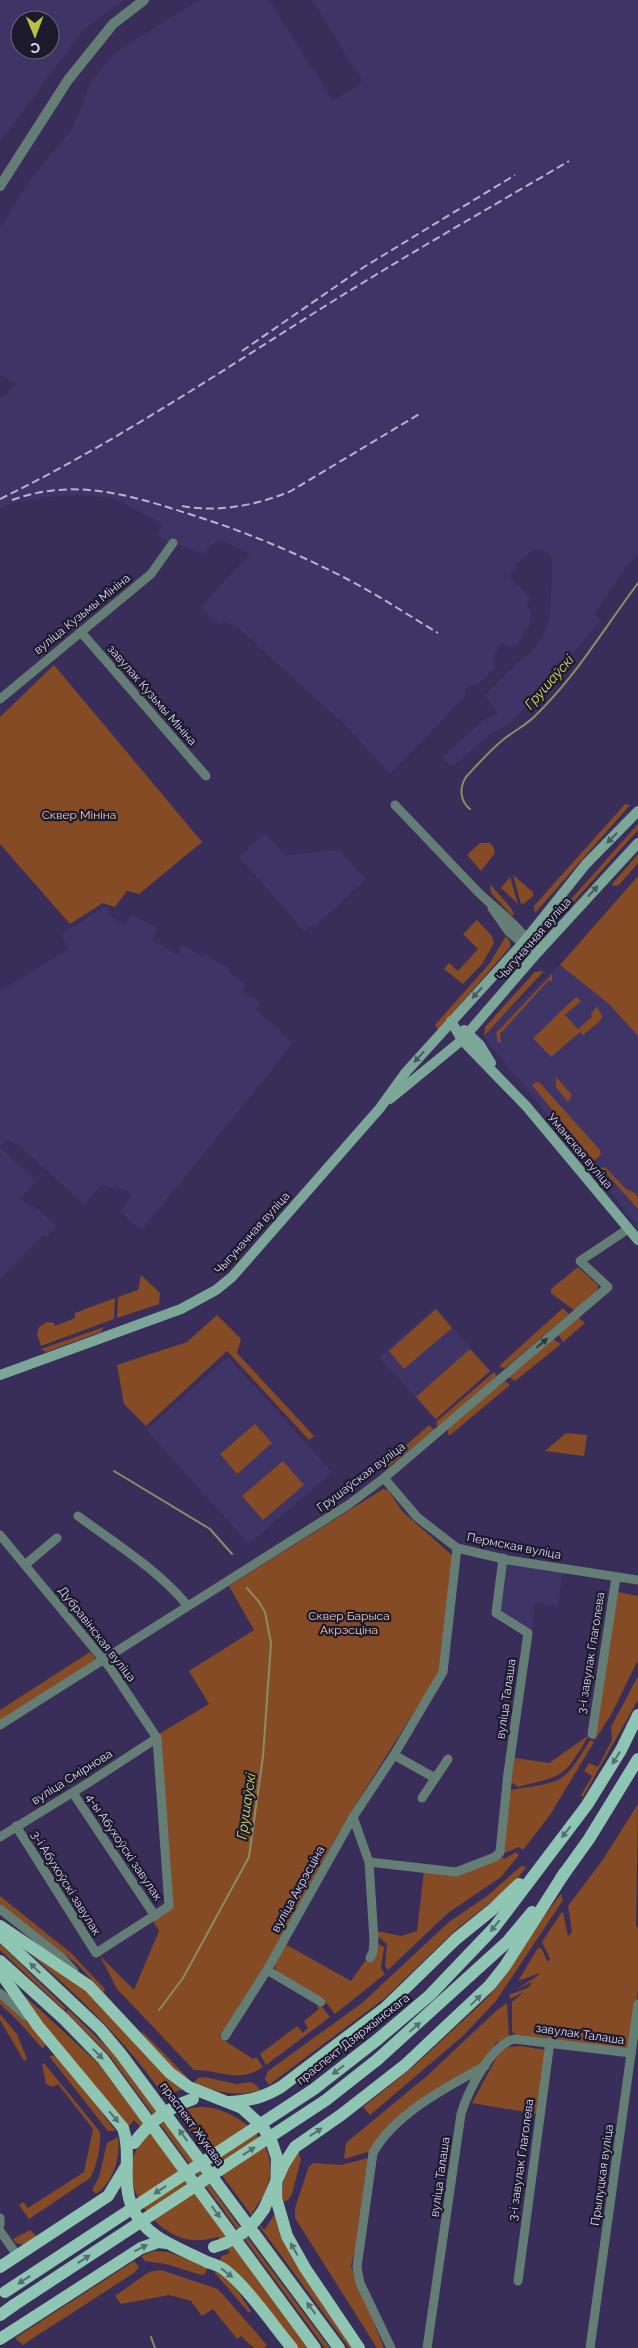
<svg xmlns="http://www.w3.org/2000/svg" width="638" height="2348" font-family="Raleway,sans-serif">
<rect width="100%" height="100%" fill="#382e59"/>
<!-- built -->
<g fill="#3f3466" fill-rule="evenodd">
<path d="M0 0H124L84 29 0 142ZM20 20H50V50H20Z"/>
<polygon points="199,0 269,0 333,101 363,82 312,0 638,0 638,553 628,564 594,615 601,620 550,681 508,725 490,734 452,767 442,758 482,721 498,713 484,696 522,658 530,654 542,638 550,617 552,565 550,554 543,550 534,549 515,565 517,569 508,576 531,597 527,606 531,613 530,624 517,645 511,648 501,642 493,658 495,667 476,686 471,685 465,690 465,696 390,774 346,726 238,628 224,622 218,625 201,607 250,554 218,539 204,554 166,540 157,536 163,524 113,498 77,495 41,498 9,504 0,508 0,397 6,395 15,384 0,375 0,228 29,181 73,128 91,81 116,52"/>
<polygon points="265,833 288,858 288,855 339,850 366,879 314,927 311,925 305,932 239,857"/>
<polygon points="105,906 114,919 125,925 131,914 158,928 152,940 178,955 181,952 178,950 182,944 203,957 205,954 229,969 228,972 246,984 242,991 260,1003 256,1009 292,1042 272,1070 143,1228 136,1226 120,1211 132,1194 115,1185 112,1188 102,1184 84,1204 15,1142 13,1143 8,1138 0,1146 0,992 69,948 61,934"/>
<polygon points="560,965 609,1004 638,1036 638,1226 484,1037 485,1032"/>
<polygon points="0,1147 36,1181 20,1198 31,1208 34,1206 57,1226 46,1237 43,1235 0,1279"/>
<polygon points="435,1307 491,1371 435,1420 379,1357"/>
<polygon points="228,1357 332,1472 249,1544 146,1430"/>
<polygon points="505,1563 563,1571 558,1606 535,1603 532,1632 499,1612"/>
</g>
<!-- green -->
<g fill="#844b24">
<polygon points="54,665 202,842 139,894 127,891 115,907 103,903 70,924 0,844 0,717"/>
<polygon points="625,804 630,805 535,913 534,906"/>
<polygon points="638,824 638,830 552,926 549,924"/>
<polygon points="480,843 489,843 493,846 495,853 481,871 467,855"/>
<polygon points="638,854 638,863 619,885 613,886 612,884"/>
<polygon points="513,875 533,892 533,896 525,903 521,904"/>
<polygon points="638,876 638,1036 609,1004 560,965"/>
<polygon points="510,877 518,904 501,888"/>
<polygon points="490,884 511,908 514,914 512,916 491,893"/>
<polygon points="477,920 492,936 494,943 482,964 463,984 444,969 449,963 458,971 478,949 463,934"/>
<polygon points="506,936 510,942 510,947 438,1030 435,1025 489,964"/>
<polygon points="544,971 484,1036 484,1037 485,1027 531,976 535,972"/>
<polygon points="552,974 552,982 549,980 500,1034 501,1042 498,1042 496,1033"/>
<polygon points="576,997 581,1001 565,1015 578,1029 592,1017 591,1014 597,1006 602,1016 600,1021 583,1035 580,1032 551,1057 533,1038"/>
<polygon points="556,1077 572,1095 568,1102 556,1087"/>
<polygon points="536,1082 539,1082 600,1150 601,1155 594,1161 532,1085"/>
<polygon points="605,1167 626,1189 635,1193 638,1197 638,1209 601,1168"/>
<polygon points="578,1267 598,1285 597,1291 575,1311 551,1293 551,1289"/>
<polygon points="141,1275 160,1293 159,1304 117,1318 118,1297 138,1290"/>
<polygon points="115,1298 114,1319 41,1346 37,1334 39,1327 47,1322 54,1323 55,1326 75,1318 75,1313"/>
<polygon points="563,1308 569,1314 505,1368 499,1367 501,1364"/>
<polygon points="436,1309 452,1328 404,1369 389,1351"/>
<polygon points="217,1315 241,1339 237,1353 314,1436 309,1440 227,1351 146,1426 124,1404 117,1365 187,1342"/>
<polygon points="578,1317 585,1323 563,1342 558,1334"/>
<polygon points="104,1327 101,1332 46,1352 41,1349"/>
<polygon points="553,1339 561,1344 515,1381 509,1377"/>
<polygon points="470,1349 490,1371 436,1419 416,1397"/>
<polygon points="494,1372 497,1376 439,1427 436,1425 437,1421"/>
<polygon points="505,1381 510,1385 449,1436 447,1428"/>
<polygon points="255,1424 272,1443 237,1474 220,1454"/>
<polygon points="429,1425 434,1430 387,1468 384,1465"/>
<polygon points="566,1433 587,1435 584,1456 545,1451"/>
<polygon points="283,1461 304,1485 263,1520 242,1496"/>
<path d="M383 1489 388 1490 403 1512 452 1555 440 1671 347 1818 264 1967 219 2037 253 2059 256 2057 263 2067C237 2084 223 2070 194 2070L117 1989 100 1956 134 1990 159 1931 153 1921 172 1908 159 1734 209 1704 189 1671 254 1630 229 1586Z"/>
<polygon points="618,1592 638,1596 638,1660 612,1713 595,1740 592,1738"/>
<polygon points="90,1652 97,1660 0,1721 0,1710"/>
<polygon points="638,1676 638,1700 583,1797 581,1795 592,1776 584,1771 589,1763 598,1767 612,1740 611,1727"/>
<path d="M589 1735C564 1778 565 1775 518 1787L511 1782 515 1758 549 1763Z"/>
<path d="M590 1740 594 1742 550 1815 523 1850 519 1847 505 1853 503 1852 510 1790C562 1781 562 1787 590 1740Z"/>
<polygon points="638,1804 636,1926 638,1928 638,1990 629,2050 517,2035 512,2032 512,2002 524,1992 510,1999 509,1995 529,1987 532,1982 515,1990 536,1977 540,1973 518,1981 538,1948 541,1948 548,1962 550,1959 542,1942 561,1913 563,1912 568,1936 572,1932 568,1906 602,1861"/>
<polygon points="516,1852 519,1855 501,1877 448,1913 388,1970 385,1966 387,1944 376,1935 377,1931 401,1936 417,1931 424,1871 450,1875 501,1855 504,1859"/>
<polygon points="521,1866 526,1867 518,1878 504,1892 458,1928 385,1998 269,2085 265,2079 268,2071 362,2003 449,1922 487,1896"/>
<polygon points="561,1894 563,1900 496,2001 463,2036 370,2115 363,2107 414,2066 484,2001 498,1985 533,1930"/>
<polygon points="0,1896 71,1953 105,1989 104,1993 77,1964 0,1904"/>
<polygon points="0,1944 66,2008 64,2010 0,1950"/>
<polygon points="285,1944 351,1981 365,1961 370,1962 378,1944 384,1947 381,1968 385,1974 335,2014 323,1999 277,1973 274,1964"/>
<path d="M27 1951 85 1988 184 2089 168 2094 181 2111C188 2109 196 2106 204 2107 236 2109 275 2139 270 2175 268 2189 260 2202 252 2213L264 2230 275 2214 354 2348H349L144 2069C109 2025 69 1988 27 1951Z"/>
<path d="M13 1985 100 2065 136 2112 308 2348H297L219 2262 222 2256 230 2253 218 2237C210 2239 201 2241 192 2240 159 2237 124 2193 132 2161 134 2151 141 2142 147 2134L134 2120 126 2130Z"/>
<polygon points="0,1998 36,2030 46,2044 43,2049 19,2022 0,2004"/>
<polygon points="319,2003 330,2017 266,2065 260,2054 297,2026 303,2033 308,2028 304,2021 319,2009 317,2007"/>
<polygon points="507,2003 509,2037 496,2043 480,2065 441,2088 371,2151 344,2159 346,2143 428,2075 497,2010"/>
<polygon points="68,2009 112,2052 155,2106 236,2222 330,2348 325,2348 109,2055 66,2012"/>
<polygon points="0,2014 17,2034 27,2059 24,2061 0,2020"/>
<polygon points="142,2031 187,2077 185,2082 143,2035"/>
<polygon points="520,2046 546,2050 537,2114 472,2103 500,2051 509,2047"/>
<polygon points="57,2055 61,2060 116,2131 108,2131 49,2056"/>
<path d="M44 2063 100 2132C101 2145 97 2167 90 2178L29 2219 19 2205 23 2202 28 2208 84 2172 93 2129 58 2084 53 2087 46 2084 42 2064Z"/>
<path d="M205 2077 236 2084 251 2082 256 2085 260 2090C237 2098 215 2091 193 2084L198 2078Z"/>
<path d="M118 2137C121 2157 113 2183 96 2194L92 2190 99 2177 107 2143Z"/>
<path d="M298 2151 301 2159 292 2194 288 2200 281 2202C283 2182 284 2167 298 2151Z"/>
<polygon points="368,2158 362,2200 359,2236 351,2266 384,2348 377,2348 295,2218 295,2208 309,2166 314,2163 341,2165"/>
<polygon points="30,2230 37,2237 25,2245 16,2243 13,2239"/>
<polygon points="153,2251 168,2252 208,2267 205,2274 201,2275 166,2264 145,2261 141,2256"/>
<polygon points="134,2261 139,2267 134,2273 27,2342 23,2345 15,2338"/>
<polygon points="161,2270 218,2289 267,2345 264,2348 254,2348 241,2336 237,2339 213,2309 202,2316 191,2301 169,2295 121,2304 115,2296 149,2272"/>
<path d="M215 2270C232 2278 241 2297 251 2311L249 2313 215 2273Z"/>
</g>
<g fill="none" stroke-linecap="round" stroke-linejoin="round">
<!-- stream -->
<g stroke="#8b8d63" stroke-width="2">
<path d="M470 809C460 801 459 788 466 777 478 764 490 750 504 739 515 730 527 725 537 714 577 675 605 627 638 583"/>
<polyline points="114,1471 210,1529 232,1554"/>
<polyline points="159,2010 183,1978 249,1857 263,1756 271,1643 265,1612 259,1602 247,1588"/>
<polyline points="151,2337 155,2348"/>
</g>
<!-- minor -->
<g stroke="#647e75" stroke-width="9">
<polyline points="80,631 206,776"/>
<polyline points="0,699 151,574 173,543"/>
<path d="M395 805C423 834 450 863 478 892 499 912 521 927 537 953"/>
<polyline points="492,908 508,931 528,948"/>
<polyline points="384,1478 417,1517 457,1548 508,1560 638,1580"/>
<path d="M78 1516C116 1544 157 1569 187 1605"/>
<polyline points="0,1535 111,1669 157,1738 169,1906 96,1953 16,1826"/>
<polyline points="26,1564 57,1538"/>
<polyline points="0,1725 348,1505 384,1478 608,1287 580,1261 628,1229"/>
<polyline points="592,1734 616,1577"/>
<polyline points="394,1755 435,1778"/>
<polyline points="73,1793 155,1916"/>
<polyline points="422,1798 448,1759"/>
<polyline points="353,1817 369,1862 456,1872 495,1857 500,1852 508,1773 528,1633 496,1613 503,1558"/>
<polyline points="0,1837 88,1783 157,1738"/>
<polyline points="369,1862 374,1940 373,1952 370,1958"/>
<polyline points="0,1909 61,1957 74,1971"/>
<polyline points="267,1970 321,2002"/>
<polyline points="0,1993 26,2016"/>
<polyline points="225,2036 267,1970 353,1817 394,1755 443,1672 457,1548"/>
<polyline points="0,2218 0,2225"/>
<polyline points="0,2231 17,2255"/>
<polyline points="518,2281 550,2042"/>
<path d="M391 2348 360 2283 357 2267 373 2153C394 2114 447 2087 485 2066"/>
<path d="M427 2348 461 2114C468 2091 490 2046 514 2039L631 2053"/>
<polyline points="590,2348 638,2004"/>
</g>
<!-- tertiary -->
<polyline stroke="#647e75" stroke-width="10" points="0,186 68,80 113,24 144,0"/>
<!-- secondary -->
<g stroke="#7ca698" stroke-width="10">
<polyline points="451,1021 462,1040 527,1107 638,1240"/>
<polyline points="464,1030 480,1045 491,1063"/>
<polyline points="390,1099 462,1040 537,953 638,843"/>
<polyline points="0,1375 181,1309 216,1290 232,1277 380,1108 406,1072 522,944 586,864 638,811"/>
</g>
<!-- primary -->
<g stroke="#8ec5b3" stroke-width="12">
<polyline points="561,1878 589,1839 638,1759"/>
<polyline points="0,1926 89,1986 170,2073 189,2087 242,2108 263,2127 272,2143 277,2158 276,2198 287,2236 305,2268 359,2348"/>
<polyline points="0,1935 100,2029 121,2054 339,2348"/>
<polyline points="0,1961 64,2019 103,2059 315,2348"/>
<path d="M0 1972 38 2026 123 2128C132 2154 121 2181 132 2207 146 2239 178 2247 207 2262 213 2264 220 2266 225 2270 247 2287 273 2325 292 2348"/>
<polyline points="377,2040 430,1995 494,1928 587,1805 621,1750 638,1715"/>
<polyline points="378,2059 507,1942 532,1912"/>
<path d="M230 2102C250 2101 264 2097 281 2087L385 2008 456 1939 493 1909 519 1884"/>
<polyline points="264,2209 284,2164 295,2147 341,2115 405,2065 490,1985 505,1966 565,1872"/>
<polyline points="0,2267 108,2196 125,2168"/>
<polyline points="0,2315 14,2305"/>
<polyline points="0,2339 141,2248 158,2242 167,2243"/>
</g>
<!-- rail -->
<g stroke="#b8b2d2" stroke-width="2" stroke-dasharray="8 4" stroke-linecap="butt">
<polyline points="242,351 364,267 515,175"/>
<path d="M0 499C111 445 217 374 322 308 403 257 486 210 569 161"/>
<path d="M12 500C73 478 127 494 186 513 241 530 295 552 347 579 378 595 408 615 438 633"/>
<path d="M182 506C219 513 257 505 291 491L421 413"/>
</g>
<!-- primary-bridge -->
<g stroke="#8ec5b3" stroke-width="12">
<path d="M134 2143C151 2121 167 2108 193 2099"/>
<path d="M214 2247C236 2241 252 2228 264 2209"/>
<polyline points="5,2292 314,2089 377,2040"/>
<polyline points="14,2305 326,2100 378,2059"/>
</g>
</g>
<!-- one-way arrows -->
<defs><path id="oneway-solid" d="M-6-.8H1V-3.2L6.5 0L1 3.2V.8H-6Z" transform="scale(1.25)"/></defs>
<g fill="#48595e">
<use href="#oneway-solid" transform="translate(612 838) rotate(134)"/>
<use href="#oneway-solid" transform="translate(593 891) rotate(-48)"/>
<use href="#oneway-solid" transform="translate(477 993) rotate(132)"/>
<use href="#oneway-solid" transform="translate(419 1057) rotate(132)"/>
</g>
<use fill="#333843" href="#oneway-solid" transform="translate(542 1343) rotate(-40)"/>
<g fill="#567070">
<use href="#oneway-solid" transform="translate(616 1758) rotate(122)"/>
<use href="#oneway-solid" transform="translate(566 1832) rotate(128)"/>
<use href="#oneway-solid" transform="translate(495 1926) rotate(129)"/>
<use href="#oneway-solid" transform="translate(35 1968) rotate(-136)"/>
<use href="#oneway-solid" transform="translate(476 2000) rotate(-44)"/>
<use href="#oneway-solid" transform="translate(415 2027) rotate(-41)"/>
<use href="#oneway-solid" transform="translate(98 2054) rotate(46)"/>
<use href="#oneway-solid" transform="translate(338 2070) rotate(142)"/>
<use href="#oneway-solid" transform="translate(114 2117) rotate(50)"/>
<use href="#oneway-solid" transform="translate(316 2132) rotate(-34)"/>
<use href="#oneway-solid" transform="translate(183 2135) rotate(-126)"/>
<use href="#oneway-solid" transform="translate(249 2151) rotate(-33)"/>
<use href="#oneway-solid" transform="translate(160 2190) rotate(147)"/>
<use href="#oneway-solid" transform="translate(216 2212) rotate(54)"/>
<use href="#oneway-solid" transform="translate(141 2248) rotate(-27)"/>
<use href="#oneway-solid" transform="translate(294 2249) rotate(-119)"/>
<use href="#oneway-solid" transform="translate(84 2259) rotate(-33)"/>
<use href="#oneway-solid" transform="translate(227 2273) rotate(38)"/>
<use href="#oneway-solid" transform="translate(24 2280) rotate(147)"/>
<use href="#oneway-solid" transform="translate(311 2308) rotate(-126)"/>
</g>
<g text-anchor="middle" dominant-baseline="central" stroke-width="4.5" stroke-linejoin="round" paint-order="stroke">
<!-- street labels -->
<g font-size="12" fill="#dedaf6" stroke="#1e1a2e">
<text transform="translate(82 614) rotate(-39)">вуліца Кузьмы Мініна</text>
<text transform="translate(152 695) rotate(49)">завулак Кузьмы Мініна</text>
<text transform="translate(534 939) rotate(-49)">Чыгуначная вуліца</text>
<text transform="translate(580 1151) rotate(50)">Уманская вуліца</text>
<text transform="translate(252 1233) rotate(-48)">Чыгуначная вуліца</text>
<text transform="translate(361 1477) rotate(-37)">Грушаўская вуліца</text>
<text transform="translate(514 1546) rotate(11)">Пермская вуліца</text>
<text transform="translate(97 1634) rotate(52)">Дубравінская вуліца</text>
<text transform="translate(591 1653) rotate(-81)">3-і завулак Глаголева</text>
<text transform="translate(506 1699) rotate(-82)">вуліца Талаша</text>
<text transform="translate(72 1777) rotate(-32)">вуліца Смірнова</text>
<text transform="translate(124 1847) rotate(56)">4-ы Абухоўскі завулак</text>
<text transform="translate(66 1883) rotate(58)">3-і Абухоўскі завулак</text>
<text transform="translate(298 1889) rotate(-61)">вуліца Акрэсціна</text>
<text transform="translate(580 2034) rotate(8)">завулак Талаша</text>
<text transform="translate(353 2039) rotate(-38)">праспект Дзяржынскага</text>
<text transform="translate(192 2124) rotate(54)">праспект Жукава</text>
<text transform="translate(521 2160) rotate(-82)">3-і завулак Глаголева</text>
<text transform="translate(602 2175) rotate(-82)">Прылуцкая вуліца</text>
<text transform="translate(440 2177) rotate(-82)">вуліца Талаша</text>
</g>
<!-- park labels -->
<g font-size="12" fill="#f5cab1" stroke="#1e1a2e">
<text x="79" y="815">Сквер Мініна</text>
<text x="349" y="1616">Сквер Барыса<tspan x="349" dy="14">Акрэсціна</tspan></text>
</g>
<!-- water labels -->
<g font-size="14" font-style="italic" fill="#d6dd61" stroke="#1e1a2e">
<text transform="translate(549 682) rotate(-49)">Грушаўскі</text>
<text transform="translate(246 1806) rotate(-82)">Грушаўскі</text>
</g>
</g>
<!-- north arrow -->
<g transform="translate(35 35) rotate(179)"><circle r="24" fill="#1e1a2e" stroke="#6b677e"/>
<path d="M0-4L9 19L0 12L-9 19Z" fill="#bac046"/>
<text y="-8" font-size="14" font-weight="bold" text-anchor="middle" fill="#dedaf6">С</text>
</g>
</svg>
